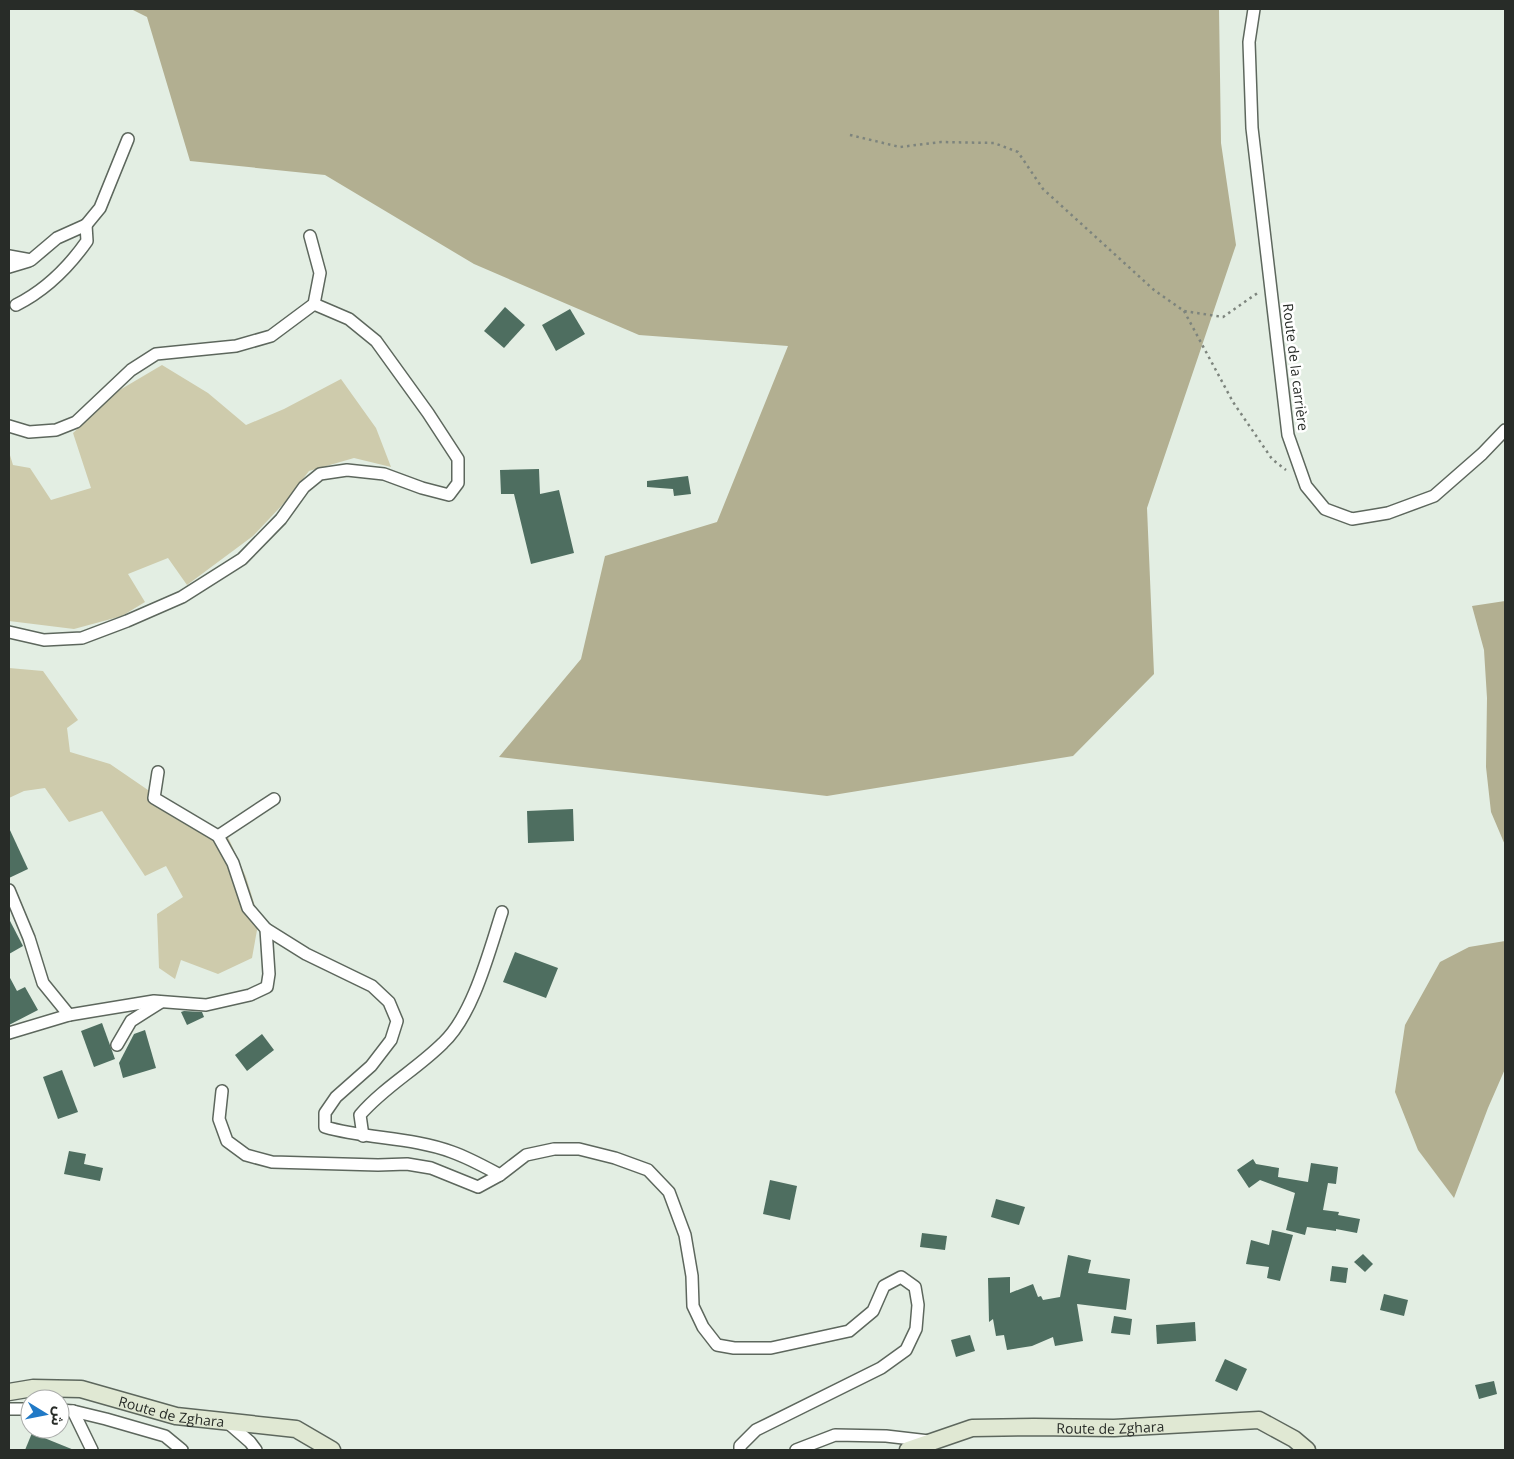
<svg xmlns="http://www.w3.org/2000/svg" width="1514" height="1459" font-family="'Open Sans','Noto Sans Arabic',sans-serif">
<rect width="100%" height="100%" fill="#e3eee3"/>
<!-- green -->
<g fill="#cecbac">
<polygon points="162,365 208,393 246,425 284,409 341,379 376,428 391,467 354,458 309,471 286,501 253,536 187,585 168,558 128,574 145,602 122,616 74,629 9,621 9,452 13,465 30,468 51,500 91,488 73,433 118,391"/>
<polygon points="9,668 43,671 78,720 67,728 70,752 110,764 164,801 228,837 246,877 259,919 252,958 218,974 181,960 175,979 159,968 157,914 183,897 166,866 145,876 102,811 69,822 45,788 24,791 9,798"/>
</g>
<!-- forest -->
<g fill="#b2af91">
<polygon points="131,9 1219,9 1221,143 1236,245 1147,508 1154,674 1073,756 827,796 499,757 581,659 605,556 717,522 788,346 639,335 474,264 325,175 190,161 147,17"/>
<polygon points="1505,601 1505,845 1491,812 1486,767 1487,698 1484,650 1472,606"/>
<polygon points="1505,941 1505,1069 1488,1108 1454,1198 1418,1150 1395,1092 1405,1025 1440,962 1469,947"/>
</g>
<!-- building -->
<g fill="#4e6e60">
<polygon points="505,307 525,325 504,348 484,331"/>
<polygon points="570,309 585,334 556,351 542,325"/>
<polygon points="539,469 540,494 559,490 574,553 531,564 514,494 501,494 500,470"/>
<polygon points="688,476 691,494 674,496 673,489 647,487 647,481"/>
<polygon points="573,809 574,841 528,843 527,811"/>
<polygon points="9,828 28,869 9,878"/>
<polygon points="9,919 23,946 9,954"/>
<polygon points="515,952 558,968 546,998 503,982"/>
<polygon points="9,976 17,991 25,987 38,1010 9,1025"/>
<polygon points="184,1011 202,1012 204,1017 187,1025 181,1012"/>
<polygon points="102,1023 115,1059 94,1067 81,1031"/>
<polygon points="145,1030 156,1068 123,1078 119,1063 134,1034"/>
<polygon points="262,1034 274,1050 247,1071 235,1055"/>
<polygon points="62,1070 78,1112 58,1119 43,1077"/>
<polygon points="69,1151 86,1154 84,1164 103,1168 100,1181 64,1174"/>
<polygon points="1253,1159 1256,1164 1279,1168 1278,1177 1308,1182 1311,1163 1338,1167 1336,1184 1328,1183 1323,1210 1339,1212 1338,1215 1360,1219 1357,1233 1336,1229 1336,1231 1307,1227 1305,1235 1286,1230 1295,1193 1260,1180 1249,1188 1237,1170"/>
<polygon points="770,1180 797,1186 790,1220 763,1214"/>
<polygon points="996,1199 1025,1207 1019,1225 991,1217"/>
<polygon points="1272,1230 1293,1235 1280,1281 1267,1278 1269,1267 1246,1264 1251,1240 1269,1245"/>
<polygon points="922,1233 947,1236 945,1250 920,1247"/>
<polygon points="1363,1254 1373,1264 1365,1272 1354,1262"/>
<polygon points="1068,1255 1091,1260 1088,1273 1130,1279 1126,1310 1077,1304 1083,1341 1055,1346 1053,1337 1032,1346 1007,1350 1004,1335 996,1336 993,1319 989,1322 988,1278 1010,1277 1010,1293 1033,1284 1038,1297 1041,1296 1043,1300 1060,1297"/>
<polygon points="1332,1266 1348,1268 1346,1283 1330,1281"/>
<polygon points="1384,1294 1408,1300 1404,1316 1380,1310"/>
<polygon points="1114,1316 1132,1319 1130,1335 1111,1333"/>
<polygon points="1195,1322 1196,1341 1157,1344 1156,1325"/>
<polygon points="970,1335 975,1351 956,1357 951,1340"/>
<polygon points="1225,1359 1247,1369 1237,1391 1215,1381"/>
<polygon points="1494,1381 1497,1394 1479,1399 1475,1385"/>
<polygon points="32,1433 74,1450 25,1450"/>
</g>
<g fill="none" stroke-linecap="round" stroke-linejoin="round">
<defs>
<g id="street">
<polyline points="1254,9 1249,42 1252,128 1288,435 1306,486 1325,509 1352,519 1388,513 1434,496 1482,454 1505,430"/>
<polyline points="86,225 100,208 128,139"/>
<path d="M9 256 31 260 57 238 86 225 87 241C68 268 46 290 16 305"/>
<polyline points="9,267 29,261"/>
<polyline points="9,426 29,432 56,430 76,422 131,370 156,354 236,346 271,336 314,304 320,273 310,236"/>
<polyline points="9,632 44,640 82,638 127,621 182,597 242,559 281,519 304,487 320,474 347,470 384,474 422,488 449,495 458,483 458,459 428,413 376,341 349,319 314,304"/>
<path d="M158 772 154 798 218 836 233 863 248 908 266 929 306 954 372 986 389 1002 397 1021 391 1040 371 1066 336 1097 325 1113V1127C366 1139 412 1137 452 1152 469 1158 485 1167 500 1175"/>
<polyline points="218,836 274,799"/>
<polyline points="9,890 29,938 43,983 69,1015"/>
<polyline points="9,1033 69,1015 154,1001 206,1005 250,995 267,987 269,974 266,929"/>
<polyline points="117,1045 131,1021 161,1002"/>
<polyline points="222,1091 219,1119 227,1141 246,1155 272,1162 378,1165 407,1164 431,1168 478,1187 500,1175 526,1155 554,1149 579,1149 615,1158 648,1170 669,1192 685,1235 692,1276 693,1306 703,1327 717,1345 734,1348 771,1348 849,1331 873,1311 884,1286 901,1277 915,1287 918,1305 916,1329 906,1350 881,1368 756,1430 740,1446 740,1450"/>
<path d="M363 1136 360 1115C384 1087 417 1069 443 1043 473 1015 489 952 502 912"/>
<polyline points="9,1409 30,1409"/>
<polyline points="60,1410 73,1411 106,1419 165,1436 182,1450"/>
<polyline points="73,1411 92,1450"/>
<polyline points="227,1422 250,1442 256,1450"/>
<polyline points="796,1450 835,1435 886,1436 929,1441"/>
</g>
<g id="secondary">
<path id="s1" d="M9 1392 33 1388 81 1389 176 1416 296 1429 332 1450"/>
<path id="s2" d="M908 1450 972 1428 1034 1427 1114 1428 1259 1420 1294 1439 1307 1450"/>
</g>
</defs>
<!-- street casing -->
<use href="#street" stroke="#5d675d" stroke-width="14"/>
<!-- secondary casing -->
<use href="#secondary" stroke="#5d675d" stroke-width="19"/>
<!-- path -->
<g stroke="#7d847d" stroke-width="2.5" stroke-dasharray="2.5 4" stroke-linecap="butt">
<polyline points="850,135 900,147 941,142 994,143 1018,152 1043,189 1154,290 1184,311 1223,317 1259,292"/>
<polyline points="1184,311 1233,402 1272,459 1286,470"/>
</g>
<!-- street -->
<use href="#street" stroke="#fff" stroke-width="11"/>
<!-- secondary -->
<use href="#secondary" stroke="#e0e8d3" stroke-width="16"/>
</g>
<g text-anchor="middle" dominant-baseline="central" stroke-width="5" stroke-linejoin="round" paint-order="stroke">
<!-- street labels -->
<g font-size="14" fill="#282c28" stroke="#fff">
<text transform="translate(1296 367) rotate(83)">Route de la carrière</text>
<text stroke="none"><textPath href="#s1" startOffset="166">Route de Zghara</textPath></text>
<text stroke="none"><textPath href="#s2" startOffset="206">Route de Zghara</textPath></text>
</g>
</g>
<!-- border -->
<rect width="1514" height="1459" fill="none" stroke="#282c28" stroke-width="20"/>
<!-- north arrow -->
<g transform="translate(45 1414) rotate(100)"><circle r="24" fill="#ffffff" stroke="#a9aba9"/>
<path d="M0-4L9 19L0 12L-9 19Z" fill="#2079c6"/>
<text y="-8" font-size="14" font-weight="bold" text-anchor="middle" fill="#282c28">ش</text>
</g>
</svg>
